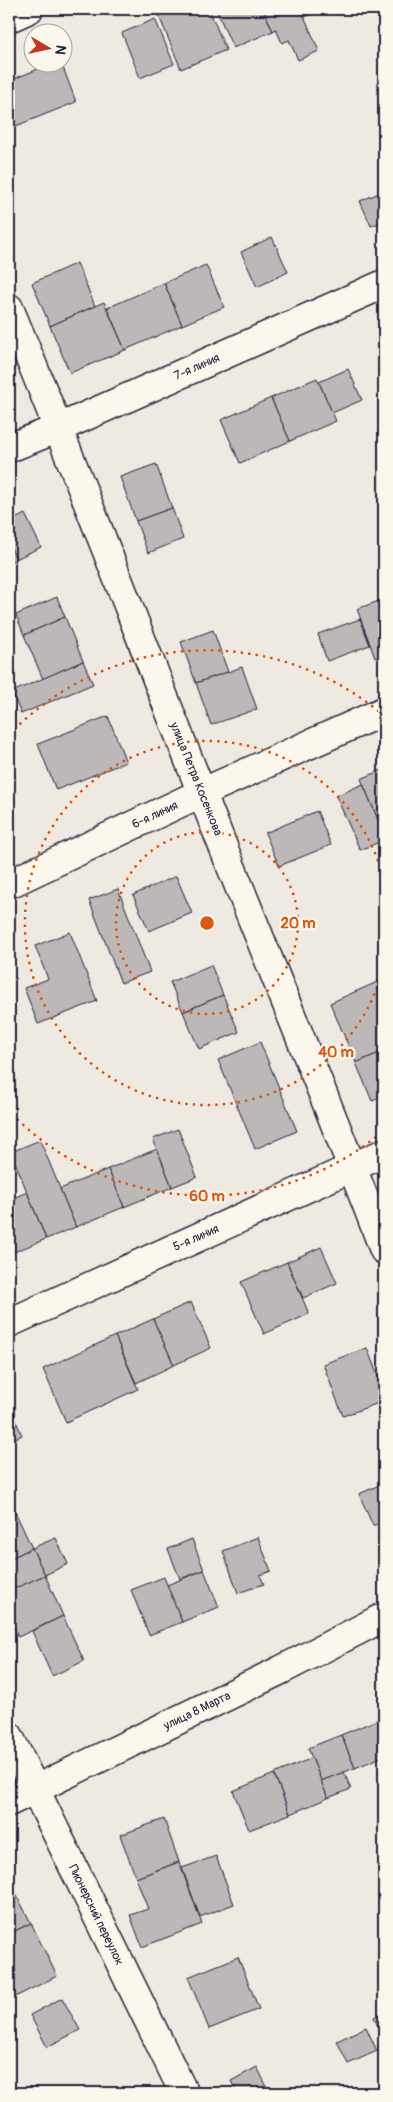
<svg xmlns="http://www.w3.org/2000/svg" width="393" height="2102" font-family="Pangolin,sans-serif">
<rect width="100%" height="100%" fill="#eeeae2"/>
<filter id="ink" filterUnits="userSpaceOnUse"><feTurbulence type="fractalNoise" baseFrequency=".02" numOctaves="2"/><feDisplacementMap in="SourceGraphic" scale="10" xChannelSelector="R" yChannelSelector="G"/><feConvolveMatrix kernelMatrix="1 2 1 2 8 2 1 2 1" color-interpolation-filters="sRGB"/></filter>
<g filter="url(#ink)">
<!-- building -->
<g fill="#bcb8b8" stroke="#22223b">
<polygon points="176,9 209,9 226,50 181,69 159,16"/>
<polygon points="216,9 263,9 273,31 233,48"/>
<polygon points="263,9 301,9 319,51 298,60 289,40 282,43 276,29 273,31"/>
<polygon points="301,9 324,9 305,17"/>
<polygon points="155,19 174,64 140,78 122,33"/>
<polygon points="55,62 61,62 76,102 11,128 9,123 9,81"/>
<polygon points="384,191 384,221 371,226 360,201"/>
<polygon points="272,237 288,272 257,287 241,252"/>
<polygon points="77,263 95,306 50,326 32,283"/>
<polygon points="206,265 224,307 182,325 164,283"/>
<polygon points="164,283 182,325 125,350 107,308"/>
<polygon points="104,302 125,350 70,373 50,326"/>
<polygon points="348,369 362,400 332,413 319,382"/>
<polygon points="317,378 336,421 290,441 271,398"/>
<polygon points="271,398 290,441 240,463 221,420"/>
<polygon points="156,464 172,508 136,521 120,477"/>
<polygon points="172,508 183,539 148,553 136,521"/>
<polygon points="25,514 41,547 16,559 9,544 9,522"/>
<polygon points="9,544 16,559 9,563"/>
<polygon points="57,597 65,617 24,635 16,615"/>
<polygon points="384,599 384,654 375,658 357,609"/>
<polygon points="65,617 83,661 43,679 24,635"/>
<polygon points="360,619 370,645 327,661 318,634"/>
<polygon points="213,630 228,672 196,683 181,642"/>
<polygon points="83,661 93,684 21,714 12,692"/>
<polygon points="242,667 257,709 211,725 196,683"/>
<polygon points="108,716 126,762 56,790 38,744"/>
<polygon points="384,769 384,834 361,779"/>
<polygon points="363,784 384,834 384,840 360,850 336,796"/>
<polygon points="317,811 331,845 279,866 265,833"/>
<polygon points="176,876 192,913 149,931 133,895"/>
<polygon points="118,889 150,972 121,983 89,900"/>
<polygon points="70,932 97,1001 38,1024 24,988 48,979 35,946"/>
<polygon points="211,965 223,995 183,1012 170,982"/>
<polygon points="384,979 384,1051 356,1063 330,1003"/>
<polygon points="223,995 239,1032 199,1049 183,1012"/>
<polygon points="260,1042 297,1131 255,1149 218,1060"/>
<polygon points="384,1051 384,1096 372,1101 356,1063"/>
<polygon points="178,1129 197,1177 172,1187 153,1139"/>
<polygon points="40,1140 76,1227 46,1239 11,1152"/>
<polygon points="157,1149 172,1187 124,1207 108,1169"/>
<polygon points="108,1169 124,1207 76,1227 60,1189"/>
<polygon points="27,1192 46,1239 9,1254 9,1200"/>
<polygon points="321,1247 337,1283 303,1298 287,1262"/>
<polygon points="287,1262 309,1314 264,1334 241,1282"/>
<polygon points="191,1302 211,1348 174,1365 153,1319"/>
<polygon points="153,1319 174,1365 136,1383 115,1336"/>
<polygon points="115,1336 138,1389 66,1422 43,1369"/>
<polygon points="367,1348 384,1392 384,1401 343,1416 323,1364"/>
<polygon points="9,1405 22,1435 9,1442"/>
<polygon points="384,1483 384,1521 373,1526 359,1494"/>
<polygon points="12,1505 32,1548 9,1559 9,1506"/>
<polygon points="258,1537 271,1571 260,1575 264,1584 238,1593 223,1551"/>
<polygon points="56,1538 68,1564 45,1575 32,1548"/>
<polygon points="192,1539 204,1570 180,1579 168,1549"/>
<polygon points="32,1548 45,1575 12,1590 9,1582 9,1559"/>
<polygon points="204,1570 219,1607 182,1622 167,1585"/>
<polygon points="45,1575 63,1616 18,1637 9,1616 9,1591"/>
<polygon points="164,1577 182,1622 149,1635 131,1590"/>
<polygon points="63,1616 84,1661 52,1676 32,1631"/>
<polygon points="384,1717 384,1756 355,1768 341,1735"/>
<polygon points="341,1735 355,1768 321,1781 308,1748"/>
<polygon points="312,1758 328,1798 290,1814 274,1774"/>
<polygon points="344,1772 351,1789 328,1798 321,1781"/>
<polygon points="274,1774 290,1814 249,1830 233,1791"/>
<polygon points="164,1819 179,1862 136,1878 120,1835"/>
<polygon points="216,1856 234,1904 200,1917 182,1868"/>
<polygon points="179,1862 202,1924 142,1947 130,1915 148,1909 136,1878"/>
<polygon points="13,1888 31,1923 9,1934 9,1890"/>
<polygon points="31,1923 57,1976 9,2000 9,1934"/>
<polygon points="238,1957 259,2009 209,2029 188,1977"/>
<polygon points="62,1998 80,2030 47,2047 30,2015"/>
<polygon points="384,2012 384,2041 374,2017"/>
<polygon points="366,2027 377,2051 348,2064 337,2041"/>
<polygon points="257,2067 270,2093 237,2093 231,2081"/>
</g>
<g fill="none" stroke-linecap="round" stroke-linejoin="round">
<defs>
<g id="minor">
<polyline points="9,18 29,9"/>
<path d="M9 308C76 468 137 630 201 791 261 944 326 1096 384 1250"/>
<polyline points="9,448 59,428 384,284"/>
<polyline points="9,884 201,793 384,711"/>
<polyline points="9,1323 384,1153"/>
<polyline points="9,1736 184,2093"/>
<polyline points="9,1802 281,1670 384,1617"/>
</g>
</defs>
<!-- minor casing -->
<use href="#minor" stroke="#22223b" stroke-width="31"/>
<!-- minor -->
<use href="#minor" stroke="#fbf7ec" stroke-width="28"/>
</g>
</g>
<!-- distance rings -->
<g fill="none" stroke="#de560e" stroke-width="2.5" stroke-dasharray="2.5 5">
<circle cx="207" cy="923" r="91"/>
<path d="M384 965A182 182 0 1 1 384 881"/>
<path d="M382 1132A273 273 0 0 1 9 1111M9 735A273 273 0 0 1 382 714"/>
</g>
<g text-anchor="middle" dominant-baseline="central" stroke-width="4.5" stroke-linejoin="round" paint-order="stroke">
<!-- street labels -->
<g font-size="12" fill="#22223b" stroke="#fbf7ec">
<text transform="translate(197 367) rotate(-24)">7-я линия</text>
<text transform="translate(196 779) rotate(68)">улица Петра Косенкова</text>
<text transform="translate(155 815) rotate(-25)">6-я линия</text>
<text transform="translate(196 1238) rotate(-24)">5-я линия</text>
<text transform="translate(197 1711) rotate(-26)">улица 8 Марта</text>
<text transform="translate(96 1915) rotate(64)">Пионерский переулок</text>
</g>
</g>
<circle cx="207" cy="923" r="8" fill="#de560e" stroke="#fbf7ec" stroke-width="2.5"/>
<g font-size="15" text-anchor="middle" font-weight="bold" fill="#de560e" stroke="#fbf7ec" stroke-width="4.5" stroke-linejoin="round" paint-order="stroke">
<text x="298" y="928">20 m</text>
<text x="336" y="1057">40 m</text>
<text x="207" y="1201">60 m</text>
</g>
<!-- margin -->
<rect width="393" height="2102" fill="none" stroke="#fbf7ec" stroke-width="30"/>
<rect x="15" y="15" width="363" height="2072" fill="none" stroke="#22223b" stroke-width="2" filter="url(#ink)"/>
<!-- north arrow -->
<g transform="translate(48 48) rotate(99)"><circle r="24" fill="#fbf7ec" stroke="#a4a2a5"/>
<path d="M0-4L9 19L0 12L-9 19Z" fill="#c8321e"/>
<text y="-8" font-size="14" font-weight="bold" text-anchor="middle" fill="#22223b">N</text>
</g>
</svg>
